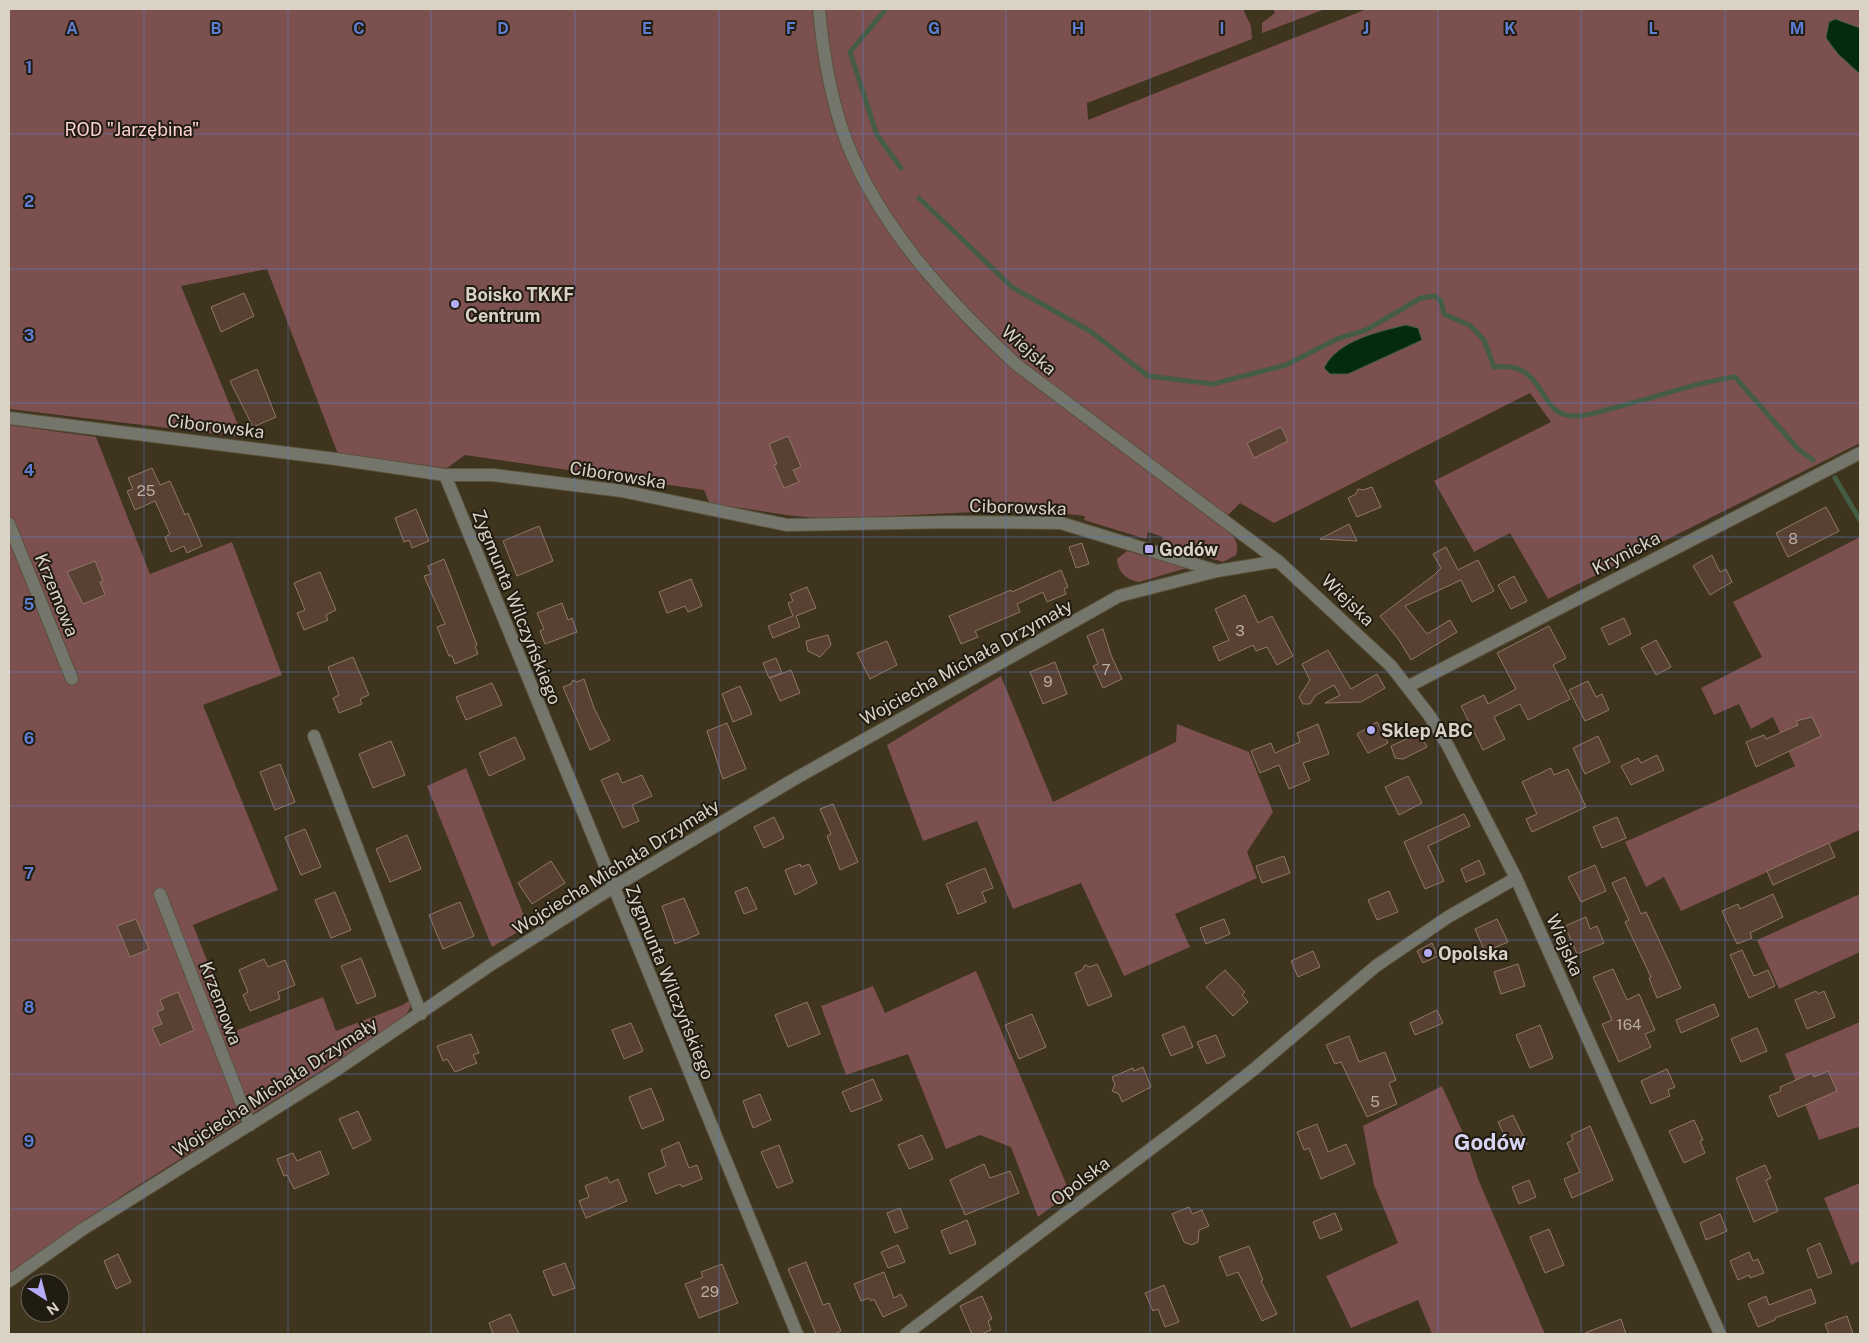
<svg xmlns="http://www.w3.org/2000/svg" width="1869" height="1343" font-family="'Public Sans',sans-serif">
<rect width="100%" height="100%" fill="#3f341d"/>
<!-- green -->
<g fill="#7c504e">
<path d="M9 9H1243L1251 26 1252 39 1087 103 1088 120 1367 9H1860V443L1548 599 1510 533 1474 552 1434 481 1551 422 1530 393 1274 523 1240 503 1219 524C1230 533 1241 539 1236 555L1223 562 1161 544 1163 537 1148 532 1146 539 1084 520 1085 516C1001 505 918 517 835 518 792 519 752 508 710 504L704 490 465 455 447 468 338 454 267 269 181 286 243 437 9 409Z"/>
<polygon points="1273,9 1325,9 1262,33 1262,23 1275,13"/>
<polygon points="9,425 96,437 150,574 232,542 282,675 203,705 278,890 193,925 235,1031 323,997 336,1031 403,1005 410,1000 411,1006 406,1015 394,1025 126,1193 9,1273"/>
<polygon points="1860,537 1860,830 1681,911 1664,877 1646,887 1625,842 1795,766 1773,717 1751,729 1739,704 1714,715 1701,688 1762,657 1733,602"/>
<path d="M1127 551 1187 568 1139 582C1127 580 1118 573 1117 559Z"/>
<polygon points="1001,676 1053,802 1176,742 1177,724 1249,752 1273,812 1247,852 1257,878 1175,914 1190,947 1124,976 1081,883 1013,909 977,821 923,841 887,745"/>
<polygon points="466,768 528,926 492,947 427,786"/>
<polygon points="1860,894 1860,952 1779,989 1757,940"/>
<polygon points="976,971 1070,1193 1038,1217 1011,1147 980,1135 946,1149 908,1054 846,1075 821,1006 873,986 885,1013"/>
<polygon points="1860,1022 1860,1131 1858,1127 1819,1140 1785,1054"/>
<polygon points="1442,1086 1464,1135 1478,1179 1545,1334 1432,1334 1418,1300 1351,1328 1326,1276 1398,1243 1374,1185 1363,1126"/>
<polygon points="1860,1183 1860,1261 1851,1265 1824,1198"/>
</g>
<!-- water -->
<g fill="#042b0d" stroke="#445d44">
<polygon points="1835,19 1860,28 1860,74 1838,54 1826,38 1829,22"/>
<path d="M1406 325 1418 328 1422 340 1348 374H1330L1324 368C1338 340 1378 332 1406 325Z"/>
</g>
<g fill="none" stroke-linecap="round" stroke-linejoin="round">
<!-- stream -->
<g stroke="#445d44" stroke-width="5">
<polyline points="886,9 850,52 877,135 901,168"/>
<path d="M919 198 1012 287 1090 331 1148 376 1213 384 1286 365 1337 339 1366 330 1421 298 1435 296 1441 301 1444 314 1471 326 1484 340 1494 367C1547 360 1536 414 1572 416 1586 417 1603 411 1617 407 1653 398 1700 381 1735 377L1798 449 1813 460"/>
<polyline points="1835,478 1860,520"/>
</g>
</g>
<!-- building -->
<g fill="#584132" stroke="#907767">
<polygon points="244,293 254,316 221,332 211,307"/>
<polygon points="257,369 276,417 253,427 230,381"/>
<polygon points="1281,427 1288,441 1254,458 1247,443"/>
<polygon points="788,436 801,467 793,470 799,482 784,488 774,465 777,464 769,444"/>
<polygon points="152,468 160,485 170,481 185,515 188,513 202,546 187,553 184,546 171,552 165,537 170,534 155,501 135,510 127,491 133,489 128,478"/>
<polygon points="1372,487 1381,507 1357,517 1348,498 1356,494 1358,489 1363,490"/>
<polygon points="1826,507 1839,531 1788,557 1776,533"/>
<polygon points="416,509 429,541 412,548 409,540 404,542 395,518"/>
<polygon points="1349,524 1357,541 1320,539"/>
<polygon points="539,526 553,561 517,576 503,541"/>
<polygon points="1082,543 1089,564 1076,568 1069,547"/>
<polygon points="1446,547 1458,570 1478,560 1494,591 1472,602 1461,580 1405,606 1427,634 1450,620 1457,632 1411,660 1399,640 1380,616 1434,575 1441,568 1433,554"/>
<polygon points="1712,555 1720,572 1726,569 1732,582 1710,595 1693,566"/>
<polygon points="444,559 477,645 475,646 478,654 455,664 452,656 449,656 437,627 445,624 424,576 431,574 428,566"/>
<polygon points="95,561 103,581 100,582 105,595 83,604 67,572"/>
<polygon points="1061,570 1068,587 1064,589 1066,594 1047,602 1043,592 1017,604 1020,612 975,631 978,637 961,644 949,616 1011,590 1012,592"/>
<polygon points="320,572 336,610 326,615 328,620 304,630 297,613 305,610 294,583"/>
<polygon points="1514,576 1527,601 1511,609 1498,585"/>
<polygon points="691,579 702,606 688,612 685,606 667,613 659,592"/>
<polygon points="807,587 816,608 796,616 800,627 773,638 768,626 793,616 788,603 793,601 790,594"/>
<polygon points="1245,595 1258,623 1272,616 1293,656 1277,665 1267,647 1256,651 1253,645 1219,661 1213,647 1229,640 1215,609"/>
<polygon points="562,603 568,620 572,618 577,632 545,644 540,631 544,629 537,613"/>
<polygon points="1624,618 1631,634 1609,645 1601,628"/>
<polygon points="1549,626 1566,658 1553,665 1570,699 1528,720 1520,704 1494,717 1505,739 1483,750 1461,706 1484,695 1488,704 1516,689 1497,653"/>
<polygon points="1103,629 1111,655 1122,679 1103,688 1093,666 1098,664 1087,636"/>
<polygon points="828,635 831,645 820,657 808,651 806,641"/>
<polygon points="1656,640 1671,667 1656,675 1641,648"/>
<polygon points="887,641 897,665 870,679 857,653"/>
<polygon points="1328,650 1351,689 1377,674 1385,688 1361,702 1325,703 1340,695 1334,685 1316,695 1310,704 1303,704 1299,697 1310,680 1302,664"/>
<polygon points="353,657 369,695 360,699 362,704 339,713 333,698 339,695 328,667"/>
<polygon points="776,658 782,673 769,678 763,663"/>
<polygon points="1055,662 1067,694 1043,704 1030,672"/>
<polygon points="791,670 800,693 780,701 770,678"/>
<polygon points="584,679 594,708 610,740 590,750 563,687 571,684 573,680 577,682"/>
<polygon points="1588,681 1596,697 1602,694 1609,710 1585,721 1569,690"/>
<polygon points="492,683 502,705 466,720 456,697"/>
<polygon points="740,686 752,714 733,722 722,694"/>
<polygon points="1812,717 1821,736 1756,767 1746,742 1764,735 1766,739 1798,725 1796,721"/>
<polygon points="1377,722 1388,743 1368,753 1357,734"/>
<polygon points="727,723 746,769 723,779 707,731"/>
<polygon points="1318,724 1329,754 1303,763 1310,780 1289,789 1279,765 1260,773 1251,751 1271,743 1275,753 1300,742 1297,733"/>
<polygon points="1420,733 1427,747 1403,759 1395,758 1391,746"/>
<polygon points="1598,736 1610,762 1585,774 1573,748"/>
<polygon points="515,737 525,759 489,776 479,753"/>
<polygon points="391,741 405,775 373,788 359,754"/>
<polygon points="1657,755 1664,770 1631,785 1621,766 1638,758 1641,763"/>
<polygon points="280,764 295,802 275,810 260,772"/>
<polygon points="1551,768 1554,775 1568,769 1586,807 1532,832 1526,819 1537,814 1522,782"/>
<polygon points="618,773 622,783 642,775 652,796 632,805 639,821 623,828 601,780"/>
<polygon points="1408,776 1422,803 1399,815 1385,787"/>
<polygon points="833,804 858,862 840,870 827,836 831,834 820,809"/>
<polygon points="1464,814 1470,826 1428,846 1444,881 1425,889 1404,842"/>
<polygon points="774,817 784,838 764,848 754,827"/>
<polygon points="1617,817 1626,838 1602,848 1593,827"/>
<polygon points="305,829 321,867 301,875 285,837"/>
<polygon points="407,835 421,869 390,882 376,849"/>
<polygon points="1829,843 1835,857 1773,885 1767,871"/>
<polygon points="1284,856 1290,873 1262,883 1256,866"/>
<polygon points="1479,860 1485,874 1466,882 1461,869"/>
<polygon points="551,861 565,883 532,904 518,883"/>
<polygon points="800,864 801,867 809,864 817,883 795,895 785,870"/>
<polygon points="1595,865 1606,891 1581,902 1568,877"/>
<polygon points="985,868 993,888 982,892 986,902 958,914 946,884"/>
<polygon points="1625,877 1641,914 1646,912 1681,988 1657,998 1649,978 1651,977 1625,922 1629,920 1612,883"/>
<polygon points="747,887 757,909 744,914 735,892"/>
<polygon points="1389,891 1398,912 1377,920 1368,900"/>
<polygon points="335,892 351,930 331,938 315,900"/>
<polygon points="1773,894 1783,917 1750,933 1752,938 1737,944 1722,911 1738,904 1740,909"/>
<polygon points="684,898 699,934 675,944 662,906"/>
<polygon points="460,902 474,936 443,949 429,915"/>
<polygon points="1586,917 1590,929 1597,926 1604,943 1577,954 1565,926"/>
<polygon points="136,919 149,949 130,957 117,926"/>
<polygon points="1224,919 1230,934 1206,944 1200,928"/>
<polygon points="1497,919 1508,942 1485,952 1475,929"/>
<polygon points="1432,943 1438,956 1423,963 1417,951"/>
<polygon points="1742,950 1754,976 1768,970 1775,986 1749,998 1730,955"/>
<polygon points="1313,951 1320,967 1298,977 1291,961"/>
<polygon points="361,958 376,996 357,1004 341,966"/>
<polygon points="264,959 268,967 285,960 295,985 278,992 280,999 250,1011 243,995 248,992 239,970"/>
<polygon points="1097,964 1112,996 1088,1006 1075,973 1082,970 1085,965 1090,967"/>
<polygon points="1518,964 1525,986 1501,994 1494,972"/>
<polygon points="1613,969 1627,1000 1639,994 1655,1030 1645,1034 1651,1047 1619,1062 1602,1024 1612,1020 1593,977"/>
<polygon points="1225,970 1245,992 1242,995 1248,1002 1233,1016 1206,987"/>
<polygon points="1816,991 1818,994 1824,991 1835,1017 1807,1029 1795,1000"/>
<polygon points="178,992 194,1030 160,1045 152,1028 162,1024 157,1012 164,1009 160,1000"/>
<polygon points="807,1002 820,1034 788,1047 775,1015"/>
<polygon points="1714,1004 1719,1016 1681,1033 1676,1020"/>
<polygon points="1437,1010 1443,1023 1415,1035 1410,1023"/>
<polygon points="1032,1014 1046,1047 1019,1059 1005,1025"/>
<polygon points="631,1023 643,1051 624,1059 612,1030"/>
<polygon points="1540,1025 1553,1058 1530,1068 1516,1035"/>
<polygon points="1184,1026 1193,1047 1171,1056 1162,1035"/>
<polygon points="1757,1028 1767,1051 1741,1062 1731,1039"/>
<polygon points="471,1034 479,1053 473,1055 477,1063 455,1072 447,1059 443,1061 437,1046"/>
<polygon points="1216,1035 1225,1056 1207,1064 1197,1042"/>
<polygon points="1349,1036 1359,1062 1385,1052 1396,1080 1389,1083 1397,1104 1367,1117 1341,1062 1335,1064 1326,1045"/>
<polygon points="1143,1067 1151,1087 1122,1102 1119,1094 1112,1091 1115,1085 1112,1077 1133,1068 1134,1071"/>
<polygon points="1667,1069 1675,1087 1668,1090 1670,1096 1651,1104 1641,1081"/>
<polygon points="1828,1071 1837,1091 1778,1117 1769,1096 1781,1091 1780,1087 1812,1073 1814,1077"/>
<polygon points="873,1079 882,1100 851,1112 842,1092"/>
<polygon points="651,1088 664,1120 642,1129 629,1097"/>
<polygon points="760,1094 771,1120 753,1128 743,1101"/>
<polygon points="358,1111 371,1140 353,1149 339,1119"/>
<polygon points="1513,1115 1527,1144 1512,1151 1498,1122"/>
<polygon points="1694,1120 1703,1140 1700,1141 1705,1153 1684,1163 1669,1131"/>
<polygon points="1317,1124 1328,1152 1346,1144 1355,1164 1321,1179 1309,1148 1304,1150 1297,1132"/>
<polygon points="1590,1126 1613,1180 1572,1198 1564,1179 1580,1172 1567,1143 1573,1140 1571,1135"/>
<polygon points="922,1135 933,1159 909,1169 898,1145"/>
<polygon points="679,1142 689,1168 697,1165 702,1179 682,1187 680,1184 656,1194 648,1174 666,1166 661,1150"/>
<polygon points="779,1145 793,1182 777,1188 761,1152"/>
<polygon points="320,1151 329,1174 294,1189 287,1175 284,1176 277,1159 293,1153 297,1161"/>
<polygon points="984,1164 990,1178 1010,1171 1019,1193 965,1215 950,1180"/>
<polygon points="1765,1165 1771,1178 1766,1180 1778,1211 1754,1222 1736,1178"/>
<polygon points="607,1177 610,1183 618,1179 627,1201 586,1218 579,1201 589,1197 585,1186"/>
<polygon points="1529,1180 1536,1197 1519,1204 1512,1187"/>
<polygon points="1189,1207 1192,1214 1202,1210 1209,1226 1199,1230 1198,1242 1191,1245 1184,1242 1172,1214"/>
<polygon points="900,1208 908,1228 895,1233 887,1213"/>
<polygon points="1335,1213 1342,1230 1320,1239 1313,1222"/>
<polygon points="1720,1214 1727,1231 1706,1240 1700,1223"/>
<polygon points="967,1220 976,1244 950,1254 941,1231"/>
<polygon points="1549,1229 1564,1265 1545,1273 1530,1237"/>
<polygon points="1820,1243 1832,1273 1818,1278 1807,1249"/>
<polygon points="898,1245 905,1262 888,1268 881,1252"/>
<polygon points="1249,1246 1263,1280 1261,1281 1277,1314 1262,1321 1238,1272 1227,1276 1219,1257"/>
<polygon points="1749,1252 1753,1261 1758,1259 1764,1273 1750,1278 1749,1275 1738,1280 1730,1261"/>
<polygon points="118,1254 131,1282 116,1289 104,1261"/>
<polygon points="806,1262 823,1305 829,1303 841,1331 834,1334 816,1334 788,1269"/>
<polygon points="565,1263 575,1288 553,1296 543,1271"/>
<polygon points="722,1264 738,1303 699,1318 685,1284 703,1277 701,1272"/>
<polygon points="884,1272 894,1298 901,1294 907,1306 883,1317 874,1299 871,1301 869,1298 861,1301 854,1284"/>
<polygon points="1164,1285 1179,1322 1165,1327 1158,1309 1153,1311 1145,1293"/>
<polygon points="1811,1289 1816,1303 1775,1318 1775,1320 1758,1327 1748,1304 1766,1296 1769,1305"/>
<polygon points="982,1296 992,1319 988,1321 991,1330 981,1334 972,1334 960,1306"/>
<polygon points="510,1314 519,1334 493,1334 489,1323"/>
<polygon points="1847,1316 1853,1334 1829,1334 1825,1324"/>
<polygon points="1621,1319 1626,1334 1585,1334 1585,1333"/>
</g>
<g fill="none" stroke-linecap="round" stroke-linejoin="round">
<defs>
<g id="minor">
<path d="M819 9C823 53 831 101 847 143 881 229 950 303 1017 365L1278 561 1391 666 1429 715 1448 746 1516 878 1720 1334"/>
<polyline points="9,418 336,459 445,475 493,475 622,491 787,525 953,522 1061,523 1217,571"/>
<polyline points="445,475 797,1334"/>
<polyline points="9,524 72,679"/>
<polyline points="1409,686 1860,453"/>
<polyline points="314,736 421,1014"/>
<polyline points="160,894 250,1125"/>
<polyline points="9,1281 83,1229 332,1073 492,964 612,888 791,781 1119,596 1217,571 1278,561"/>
<polyline points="906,1334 1193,1117 1253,1070 1376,966 1448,917 1516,878"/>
</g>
</defs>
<!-- minor casing -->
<use href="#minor" stroke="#5b513b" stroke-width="14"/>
<!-- minor -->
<use href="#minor" stroke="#74766b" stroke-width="12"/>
</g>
<!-- grid -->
<path fill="none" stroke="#5f7dd1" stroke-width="1" stroke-opacity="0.55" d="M144 9V1334M288 9V1334M431 9V1334M575 9V1334M719 9V1334M863 9V1334M1006 9V1334M1150 9V1334M1294 9V1334M1438 9V1334M1581 9V1334M1725 9V1334M9 134H1860M9 269H1860M9 403H1860M9 537H1860M9 672H1860M9 806H1860M9 940H1860M9 1074H1860M9 1209H1860"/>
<!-- markers -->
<g fill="#b5acf8" stroke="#211c12" stroke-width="2">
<circle cx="455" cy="304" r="5"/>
<rect x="1144" y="544" width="10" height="10" rx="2.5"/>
<circle cx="1371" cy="730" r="5"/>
<circle cx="1428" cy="953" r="5"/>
</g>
<g text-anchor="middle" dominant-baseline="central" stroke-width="4" stroke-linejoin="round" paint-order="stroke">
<!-- number labels -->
<g font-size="15" fill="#baaea0">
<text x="146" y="490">25</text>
<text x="1793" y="538">8</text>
<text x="1240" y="630">3</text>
<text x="1106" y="669">7</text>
<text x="1048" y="681">9</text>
<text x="1629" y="1024">164</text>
<text x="1375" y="1101">5</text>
<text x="710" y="1291">29</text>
</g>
<!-- park labels -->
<g font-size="18" fill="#fbd2cf" stroke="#211c12">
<text x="132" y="129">ROD "Jarzębina"</text>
</g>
<!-- poi labels -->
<g font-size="18" font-weight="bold" fill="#dad3c5" stroke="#211c12" text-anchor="start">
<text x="465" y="294">Boisko TKKF<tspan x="465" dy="21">Centrum</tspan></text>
<text x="1159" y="549">Godów</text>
<text x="1381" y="730">Sklep ABC</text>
<text x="1438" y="953">Opolska</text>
</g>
<!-- street labels -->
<g font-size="18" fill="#dad3c5" stroke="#211c12">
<text transform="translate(1029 350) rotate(41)">Wiejska</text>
<text transform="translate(216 426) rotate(7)">Ciborowska</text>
<text transform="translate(618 475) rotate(9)">Ciborowska</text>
<text transform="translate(1018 507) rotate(2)">Ciborowska</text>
<text transform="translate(1626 553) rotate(-27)">Krynicka</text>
<text transform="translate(57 595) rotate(68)">Krzemowa</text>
<text transform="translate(1348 600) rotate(44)">Wiejska</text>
<text transform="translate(517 607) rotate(68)">Zygmunta Wilczyńskiego</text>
<text transform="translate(966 662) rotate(-29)">Wojciecha Michała Drzymały</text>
<text transform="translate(616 867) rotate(-32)">Wojciecha Michała Drzymały</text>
<text transform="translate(1565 945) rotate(66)">Wiejska</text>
<text transform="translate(670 982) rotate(68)">Zygmunta Wilczyńskiego</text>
<text transform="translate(221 1003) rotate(69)">Krzemowa</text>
<text transform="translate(275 1087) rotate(-33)">Wojciecha Michała Drzymały</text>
<text transform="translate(1080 1181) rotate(-37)">Opolska</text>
</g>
<!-- district labels -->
<g font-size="22" font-weight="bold" fill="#d8d5f3" stroke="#211c12">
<text x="1490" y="1142">Godów</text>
</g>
</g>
<g font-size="16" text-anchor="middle" font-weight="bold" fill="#5f7dd1" stroke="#211c12" stroke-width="4" stroke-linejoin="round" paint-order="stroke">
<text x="72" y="34">A</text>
<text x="216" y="34">B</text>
<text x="359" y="34">C</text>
<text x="503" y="34">D</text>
<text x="647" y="34">E</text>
<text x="791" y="34">F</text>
<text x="934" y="34">G</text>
<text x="1078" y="34">H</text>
<text x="1222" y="34">I</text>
<text x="1366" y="34">J</text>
<text x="1510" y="34">K</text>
<text x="1653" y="34">L</text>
<text x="1797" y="34">M</text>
<text x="29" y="73">1</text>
<text x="29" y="207">2</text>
<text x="29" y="341">3</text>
<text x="29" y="476">4</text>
<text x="29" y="610">5</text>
<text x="29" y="744">6</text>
<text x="29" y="879">7</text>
<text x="29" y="1013">8</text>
<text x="29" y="1147">9</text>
</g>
<!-- border -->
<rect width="1869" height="1343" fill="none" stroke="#dad3c5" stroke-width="20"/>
<!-- north arrow -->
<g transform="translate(45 1298) rotate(144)"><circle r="24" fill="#211c12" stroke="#6b655a"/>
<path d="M0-4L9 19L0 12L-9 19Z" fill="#b5acf8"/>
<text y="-8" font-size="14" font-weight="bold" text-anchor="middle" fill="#dad3c5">N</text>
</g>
</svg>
